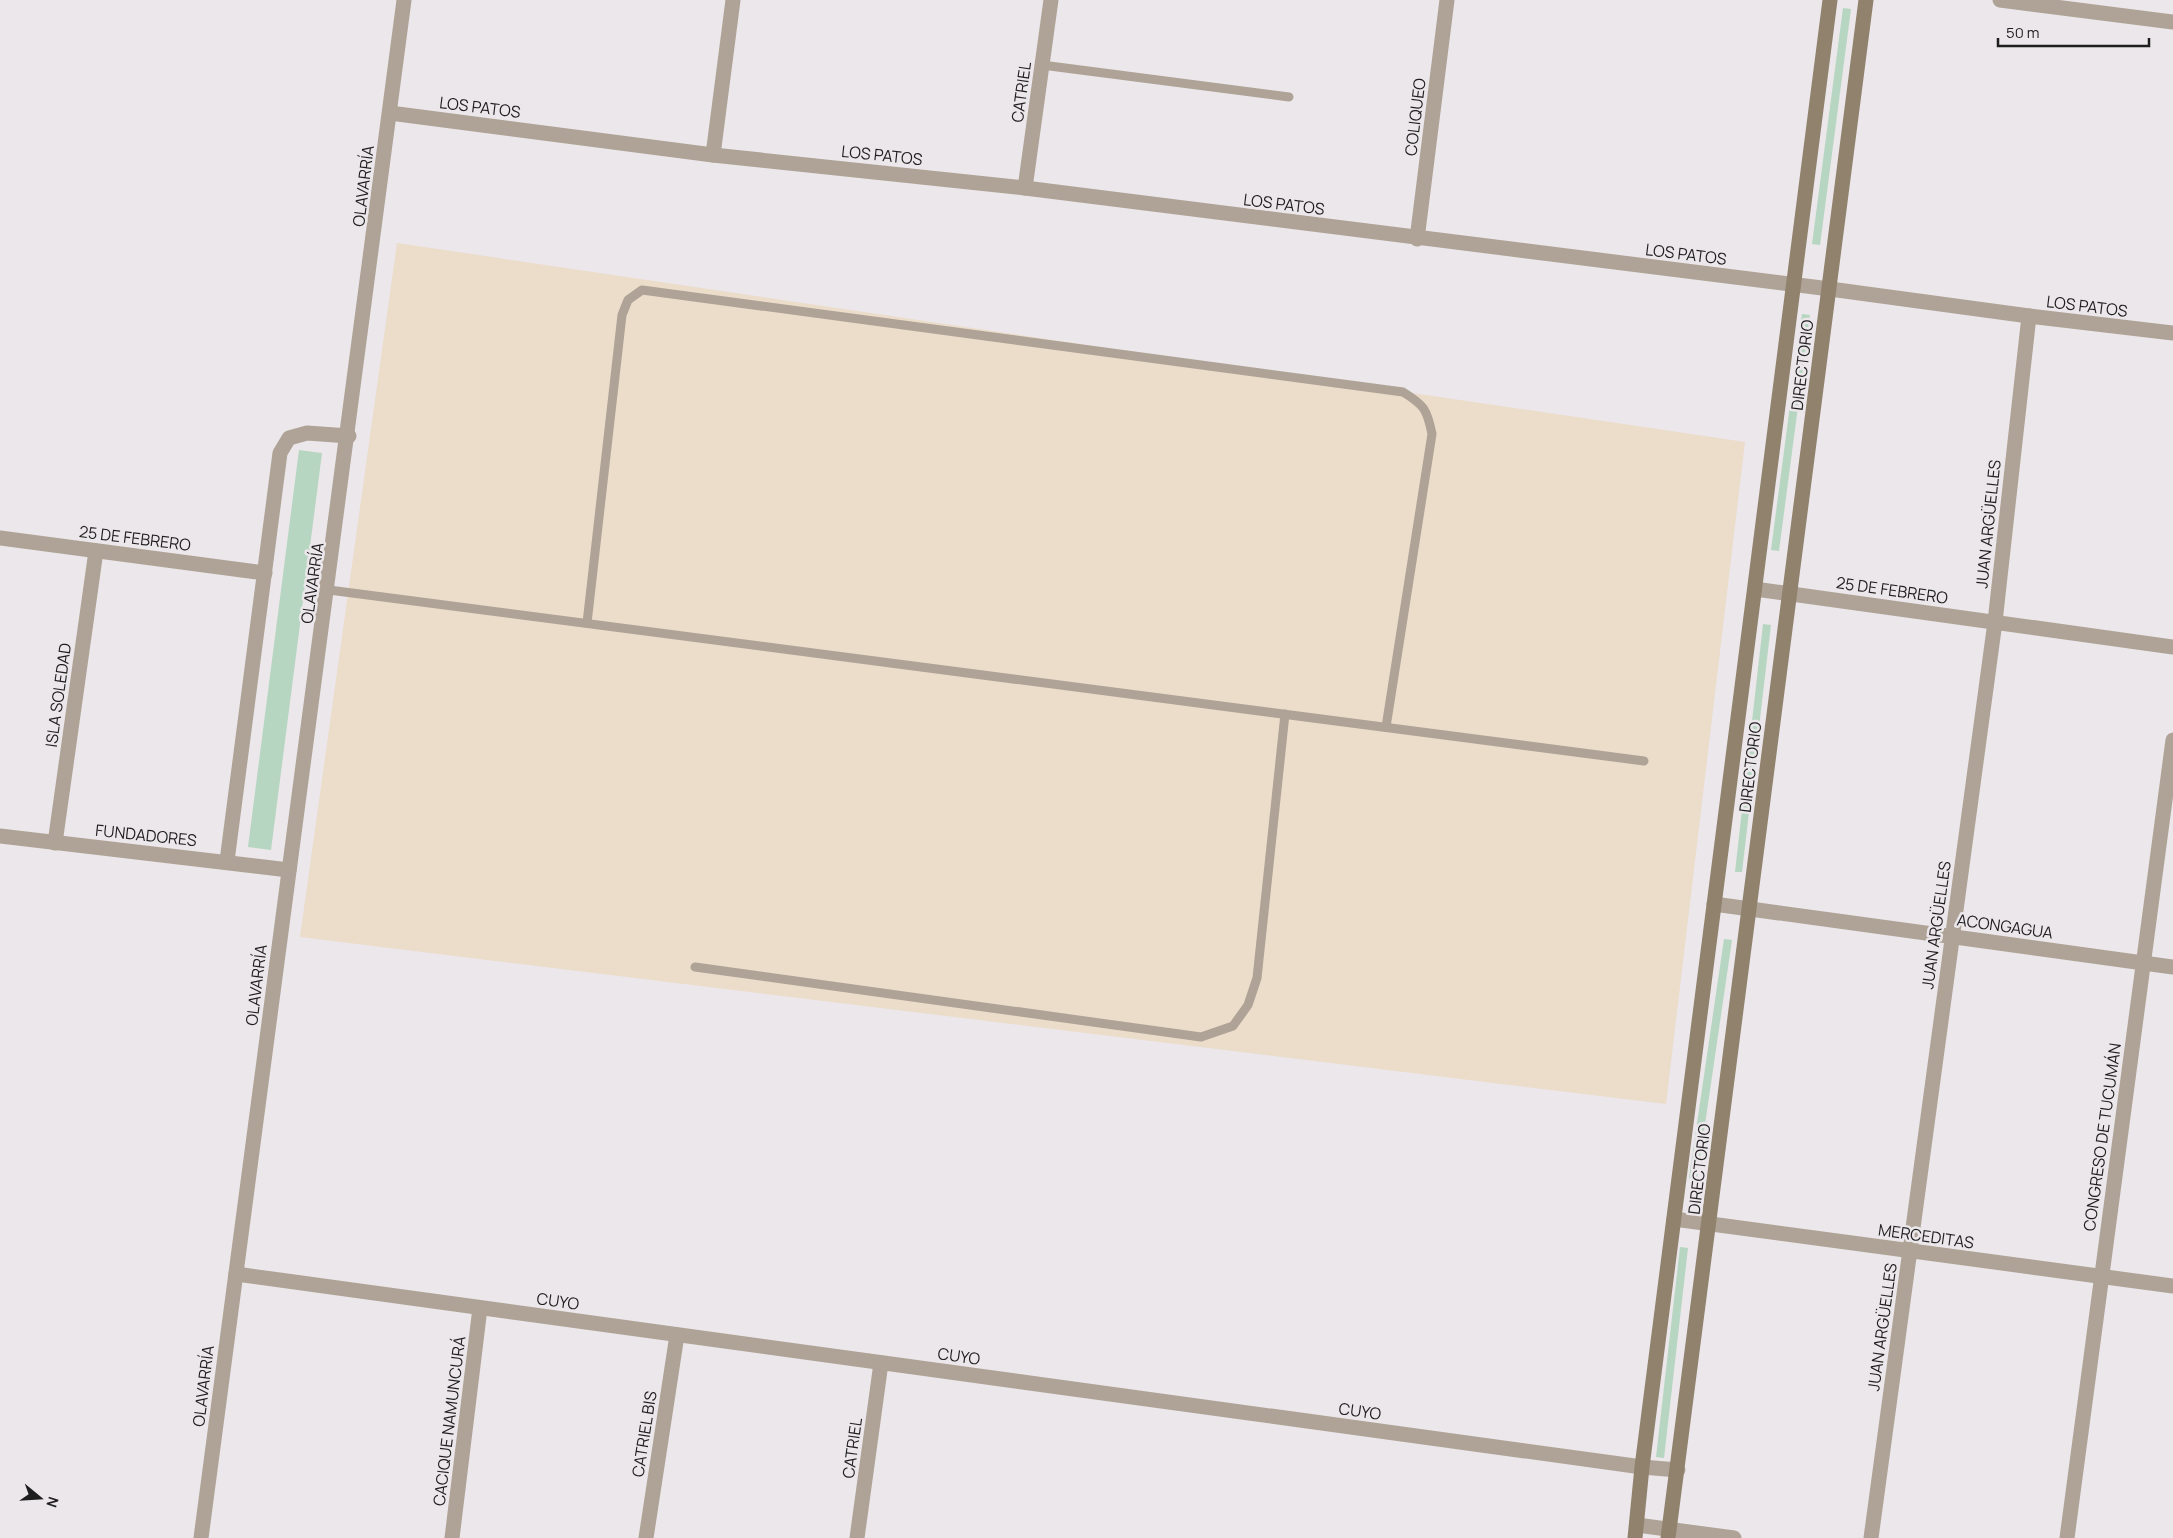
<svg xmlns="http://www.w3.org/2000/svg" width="2173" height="1538" font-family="Manrope,sans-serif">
<rect width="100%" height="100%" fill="#ebe7ea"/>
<!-- industrial -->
<polygon fill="#ecdcca" points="397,243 1745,442 1666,1104 300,937"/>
<!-- green -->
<g fill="#b6d6c1">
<polygon points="1843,8 1851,9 1820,245 1812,244"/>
<polygon points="1802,314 1810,315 1779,551 1771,550"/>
<polygon points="299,450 322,453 271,850 248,847"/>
<polygon points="1763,624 1771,625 1742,872 1735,872"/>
<polygon points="1724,939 1732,940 1697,1179 1689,1178"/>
<polygon points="1680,1247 1688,1248 1664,1458 1656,1457"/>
</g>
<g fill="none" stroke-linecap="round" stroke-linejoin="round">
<!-- service -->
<g stroke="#aea396" stroke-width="9">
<polyline points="1042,65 1289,97"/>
<polyline points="329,590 1644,761"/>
<path d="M587 623 622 315 628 300 642 290 1403 392C1424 405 1427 409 1432 434L1386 727"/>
<polyline points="695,967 1201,1037 1233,1026 1248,1005 1257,978 1285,714"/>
</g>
<!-- minor -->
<g stroke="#aea396" stroke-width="15">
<polyline points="2000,0 2173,22"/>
<polyline points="390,113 713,155 1025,188 1830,289 2029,316 2173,333"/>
<polyline points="713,155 733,0"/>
<polyline points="1025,188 1051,0"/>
<polyline points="1417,239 1447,0"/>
<polyline points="0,538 265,573"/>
<polyline points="1755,589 2173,647"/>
<polyline points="0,836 289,870"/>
<polyline points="55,843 96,551"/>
<polyline points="227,861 280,453 289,438 307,433 349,436"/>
<polyline points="1714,904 2173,967"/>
<polyline points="1674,1219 2173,1286"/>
<polyline points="236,1274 1642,1467 1678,1470"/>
<polyline points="1637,1525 1734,1538"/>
<polyline points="452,1538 480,1308"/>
<polyline points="646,1538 677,1335"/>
<polyline points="857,1538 881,1363"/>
<polyline points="1871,1538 1995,622 2029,316"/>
<polyline points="2067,1538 2173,740"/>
</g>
<!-- tertiary -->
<path stroke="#aea396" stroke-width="15" d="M201 1538C268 1025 340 513 404 0"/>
<!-- secondary -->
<g stroke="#91826e" stroke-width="15">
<polyline points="1635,1538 1642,1467 1830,0"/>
<polyline points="1668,1538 1866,0"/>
</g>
</g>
<g text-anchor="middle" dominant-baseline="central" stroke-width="5" stroke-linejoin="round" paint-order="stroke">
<!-- street labels -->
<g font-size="16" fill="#1f1e1f" stroke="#ebe7ea">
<text transform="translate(1021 92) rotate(-82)">CATRIEL</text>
<text transform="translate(480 107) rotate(7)">LOS PATOS</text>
<text transform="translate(1415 117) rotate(-83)">COLIQUEO</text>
<text transform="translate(882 155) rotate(6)">LOS PATOS</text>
<text transform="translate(363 186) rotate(-83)">OLAVARRÍA</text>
<text transform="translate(1284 204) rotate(7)">LOS PATOS</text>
<text transform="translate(1686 254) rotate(7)">LOS PATOS</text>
<text transform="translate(2087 306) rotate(7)">LOS PATOS</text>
<text transform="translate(1802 365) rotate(-83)">DIRECTORIO</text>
<text transform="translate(1988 524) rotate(-84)">JUAN ARGÜELLES</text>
<text transform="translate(135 538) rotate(7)">25 DE FEBRERO</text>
<text transform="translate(312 583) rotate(-82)">OLAVARRÍA</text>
<text transform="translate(1892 590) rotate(8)">25 DE FEBRERO</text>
<text transform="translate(58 695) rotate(-82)">ISLA SOLEDAD</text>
<text transform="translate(1750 767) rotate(-83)">DIRECTORIO</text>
<text transform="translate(146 835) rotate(6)">FUNDADORES</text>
<text transform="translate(1936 925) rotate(-82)">JUAN ARGÜELLES</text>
<text transform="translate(2005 926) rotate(8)">ACONGAGUA</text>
<text transform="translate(256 985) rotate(-83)">OLAVARRÍA</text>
<text transform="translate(2102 1137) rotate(-82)">CONGRESO DE TUCUMÁN</text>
<text transform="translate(1699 1169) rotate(-83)">DIRECTORIO</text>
<text transform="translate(1926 1236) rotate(8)">MERCEDITAS</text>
<text transform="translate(558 1301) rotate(8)">CUYO</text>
<text transform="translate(1882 1327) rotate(-82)">JUAN ARGÜELLES</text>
<text transform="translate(959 1356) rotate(8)">CUYO</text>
<text transform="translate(203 1386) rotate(-83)">OLAVARRÍA</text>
<text transform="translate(1360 1411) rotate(8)">CUYO</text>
<text transform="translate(449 1421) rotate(-83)">CACIQUE NAMUNCURÁ</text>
<text transform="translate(644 1434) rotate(-81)">CATRIEL BIS</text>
<text transform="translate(852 1448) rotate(-82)">CATRIEL</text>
</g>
</g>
<!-- north arrow -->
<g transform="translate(40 1498) rotate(108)" stroke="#ebe7ea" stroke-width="4" paint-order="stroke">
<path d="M0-4L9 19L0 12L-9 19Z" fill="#1f1e1f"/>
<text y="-8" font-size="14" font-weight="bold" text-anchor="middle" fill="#1f1e1f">N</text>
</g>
<!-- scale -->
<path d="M1998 38v8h151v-8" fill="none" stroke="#1f1e1f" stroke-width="2.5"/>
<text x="2006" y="38" font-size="15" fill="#1f1e1f" stroke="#ebe7ea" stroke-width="4" paint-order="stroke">50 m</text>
</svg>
